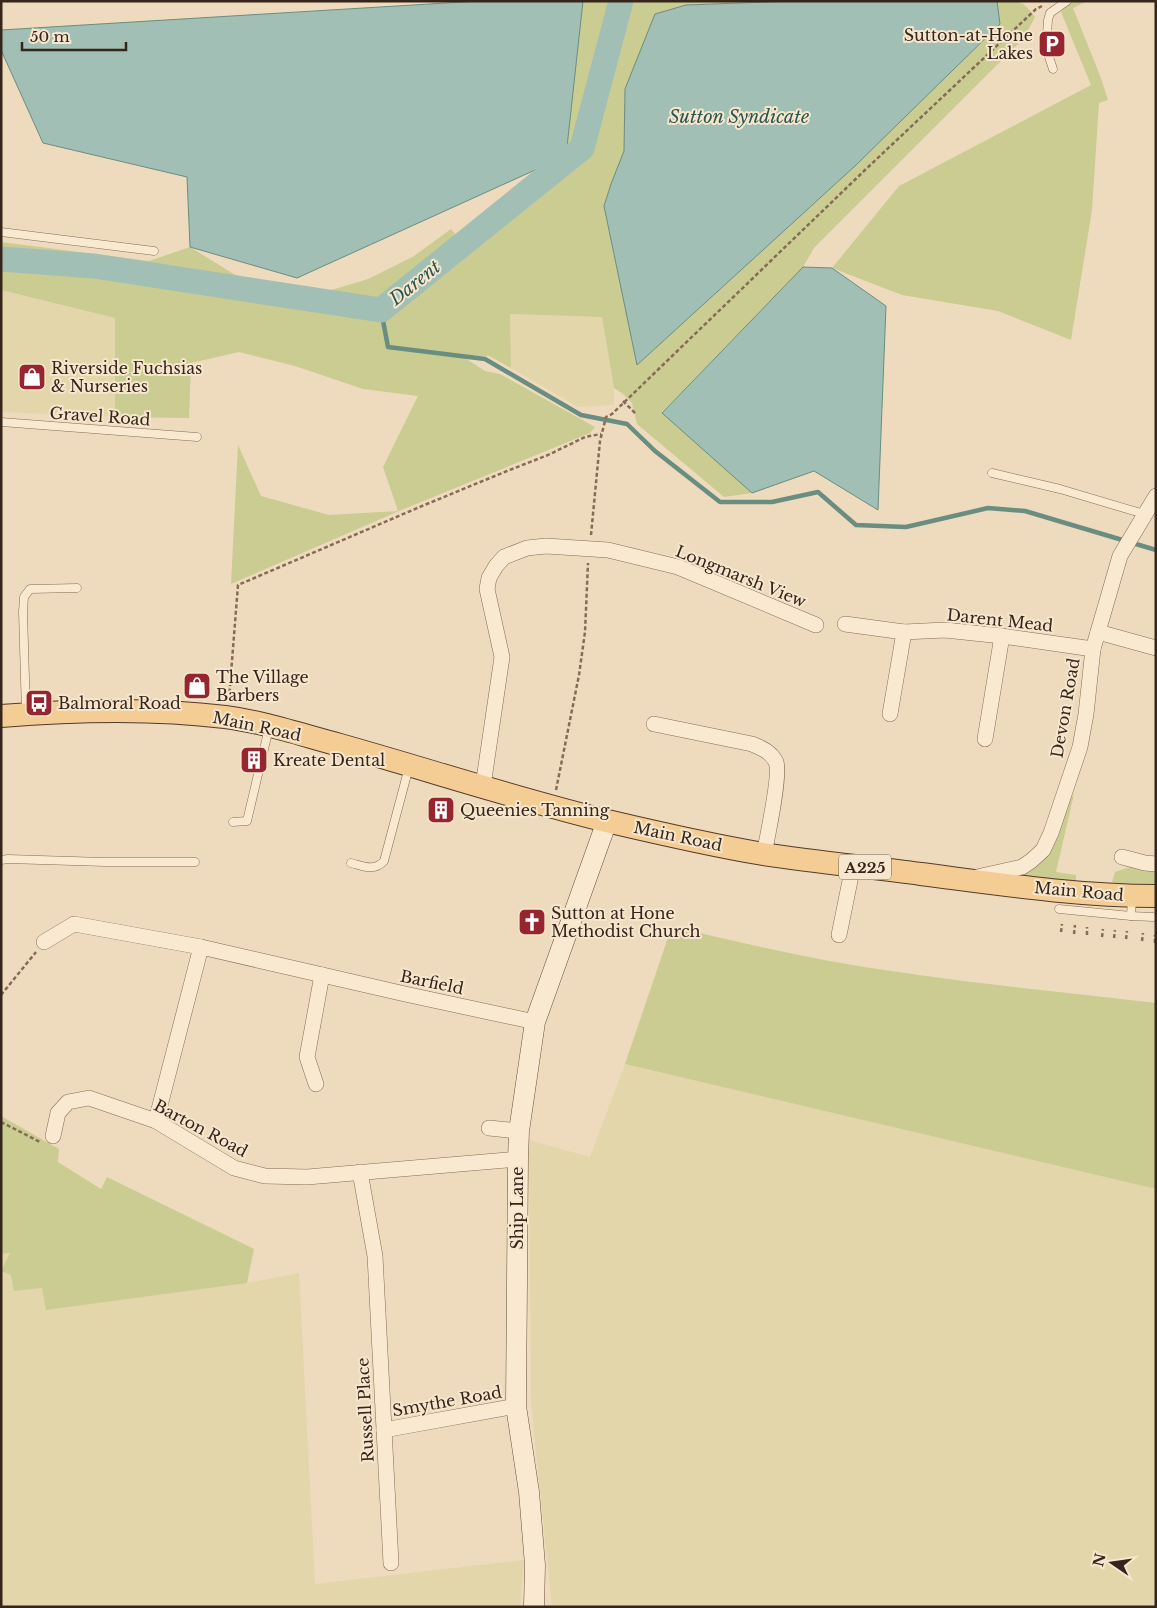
<svg xmlns="http://www.w3.org/2000/svg" width="1157" height="1608" font-family="'Libre Baskerville',serif">
<rect width="100%" height="100%" fill="#eedbbd"/>
<!-- farmland -->
<g fill="#e4d6ab">
<polygon points="1,290 115,318 115,417 1,412"/>
<polygon points="510,314 602,317 614,388 614,405 578,407 511,368"/>
<polygon points="625,1064 1156,1189 1156,1607 552,1607 531,1403 529,1140 590,1157"/>
<polygon points="10,1253 42,1287 46,1310 247,1283 299,1273 315,1584 524,1560 520,1607 1,1607 1,1254"/>
</g>
<!-- green -->
<g fill="#cacc91">
<path d="M583 1H793L686 5 625 89 624 151 611 184 604 206 637 365 855 166 1000 24 997 1C1021 1 1022 0 1035 17L1024 38 814 248 803 267 662 412 752 493 724 497 637 424 632 403 623 394 614 388 602 317 510 314 511 368 489 356 463 357 485 371 500 374 595 427 590 433 399 511 231 584 238 445 261 496 329 515 398 511 383 467 418 396 363 389 295 366 239 352 191 363 189 418 115 417V318L1 290V242L149 261 190 247 258 289 318 294 368 279 414 256 451 229 469 251 580 165 566 156Z"/>
<polygon points="1074,1 1087,1 1073,8 1101,78 1108,100 1099,103 1092,210 1071,340 998,311 902,295 832,268 899,186 1091,85 1061,12 1067,5"/>
<polygon points="1074,794 1056,872 1076,875 1076,883 1004,875 1024,873"/>
<polygon points="1133,866 1156,869 1156,885 1118,884 1112,882 1115,872"/>
<path d="M672 926C722 939 773 950 824 960 934 980 1045 990 1156 1003V1189L625 1064Z"/>
<polygon points="1,1116 59,1149 58,1162 101,1189 107,1177 254,1249 247,1283 46,1310 42,1288 14,1291 11,1275 1,1271 10,1253 1,1254"/>
</g>
<!-- water -->
<g fill="#a1bfb4" stroke="#698d81">
<polygon points="479,1 583,1 566,156 297,278 190,247 187,177 43,143 1,50 1,30"/>
<polygon points="793,1 997,1 1000,24 855,166 637,365 604,206 611,184 624,151 625,89 655,14 686,5"/>
<polygon points="803,267 832,268 886,306 878,510 814,471 752,493 662,413"/>
</g>
<g fill="none" stroke-linecap="round" stroke-linejoin="round">
<!-- stream -->
<polyline stroke="#698d81" stroke-width="4.5" points="381,310 388,347 485,359 581,415 627,424 655,451 720,502 772,502 818,492 856,525 906,527 988,508 1025,511 1156,550"/>
<!-- river -->
<polyline stroke="#a1bfb4" stroke-width="25" points="1,259 94,266 381,310 582,148 621,1"/>
<defs>
<g id="lane">
<polyline points="1053,69 1046,48 1048,20 1050,13 1067,1"/>
<polyline points="1,232 154,251"/>
<polyline points="1,422 197,437"/>
<polyline points="992,473 1060,489 1144,514"/>
<polyline points="26,713 23,612 24,597 30,589 77,588"/>
<polyline points="233,822 247,821 269,728"/>
<polyline points="1,860 8,859 105,862 195,862"/>
<path d="M351 863C363 866 374 872 384 861L409 767"/>
<polyline points="1059,909 1131,916 1132,898"/>
<polyline points="1131,916 1153,917"/>
</g>
<g id="street">
<polyline points="845,624 904,632 945,630 1002,636 1093,649"/>
<polyline points="1098,632 1156,648"/>
<polyline points="890,714 904,632"/>
<path d="M654 724 752 744C762 748 771 752 776 762 781 773 767 839 764 854"/>
<polyline points="985,739 1002,636"/>
<polyline points="483,786 502,657 487,589 489,578 496,566 504,557 527,548 546,546 608,550 678,567 816,625"/>
<polyline points="1122,857 1145,863 1156,864"/>
<polyline points="977,877 1022,867 1031,861 1043,850 1051,833 1080,747 1086,714 1093,649 1120,556 1156,496"/>
<polyline points="839,935 853,866"/>
<polyline points="44,942 74,924 201,947 405,994 535,1022"/>
<polyline points="316,1084 307,1057 322,975"/>
<polyline points="156,1121 201,947"/>
<polyline points="489,1128 519,1131"/>
<polyline points="53,1136 58,1113 68,1102 89,1098 156,1121 234,1168 265,1176 307,1177 518,1159"/>
<polyline points="360,1172 375,1256 391,1563"/>
<polyline points="384,1430 516,1406"/>
</g>
<polyline id="secondary" points="534,1607 535,1565 529,1492 516,1406 518,1159 519,1131 535,1022 607,821"/>
<path id="primary" d="M1 716C74 710 153 708 225 717 264 722 302 735 340 745 429 770 517 799 607 821 658 833 710 845 763 854 815 862 868 867 921 874 999 884 1077 896 1156 896"/>
</defs>
<!-- lane casing -->
<use href="#lane" stroke="#866b56" stroke-width="9"/>
<!-- street casing -->
<use href="#street" stroke="#866b56" stroke-width="16"/>
<!-- secondary casing -->
<use href="#secondary" stroke="#684d3a" stroke-width="21"/>
<!-- primary casing -->
<use href="#primary" stroke="#543a2b" stroke-width="24"/>
<!-- path -->
<g stroke="#866b56" stroke-width="2.5" stroke-dasharray="4 2.5" stroke-linecap="butt">
<polyline points="623,401 636,414"/>
<polyline points="591,535 600,441 606,417 612,414 865,170 1036,9 1042,6"/>
<polyline points="229,699 238,585 422,506 507,471 548,455 585,437 601,434"/>
<polyline points="556,790 579,675 585,632 588,563"/>
<polyline points="1061,932 1062,924"/>
<polyline points="1074,934 1075,925"/>
<polyline points="1087,935 1087,927"/>
<polyline points="1102,937 1103,929"/>
<polyline points="1114,938 1115,930"/>
<polyline points="1126,939 1127,931"/>
<polyline points="1142,941 1143,933"/>
<polyline points="1155,943 1155,935"/>
<polyline points="1,995 36,952"/>
<polyline points="1,1122 40,1142"/>
</g>
<!-- lane -->
<use href="#lane" stroke="#f9e9d0" stroke-width="8"/>
<!-- street -->
<use href="#street" stroke="#f9e9d0" stroke-width="15"/>
<!-- secondary -->
<use href="#secondary" stroke="#f9e9d0" stroke-width="20"/>
<!-- primary -->
<use href="#primary" stroke="#f3cd93" stroke-width="22"/>
</g>
<!-- icons -->
<defs>
<symbol id="parking-square" viewBox="-11 -11 22 22"><rect x="-9" y="-9" width="18" height="18" rx="4" fill="#962530" stroke="#f6e6cd"/><path d="M-3.5-5.5H1a3.5 3.5 0 0 1 0 7H-1V5.5H-3.5ZM-1-3.4V-.6H.8a1.4 1.4 0 0 0 0-2.8Z" fill="#fff"/></symbol>
<symbol id="shop-square" viewBox="-11 -11 22 22"><rect x="-9" y="-9" width="18" height="18" rx="4" fill="#962530" stroke="#f6e6cd"/><path d="M-5-2.5h2.3a2.7 3.5 0 0 1 5.4 0H5L5.5 6h-11ZM-1.5-2.5h3a1.5 2.3 0 0 0-3 0Z" fill="#fff"/></symbol>
<symbol id="bus-square" viewBox="-11 -11 22 22"><rect x="-9" y="-9" width="18" height="18" rx="4" fill="#962530" stroke="#f6e6cd"/><path d="M-5-6H5V4H4V6H2V4H-2V6H-4V4H-5ZM-3.5-4V0h7V-4ZM-3.5 1.2v1.5H-2V1.2ZM2 1.2v1.5H3.5V1.2Z" fill="#fff"/></symbol>
<symbol id="building-square" viewBox="-11 -11 22 22"><rect x="-9" y="-9" width="18" height="18" rx="4" fill="#962530" stroke="#f6e6cd"/><path d="M-4-6H4V6H1V3H-1V6H-4ZM-2.5-4.3h1.7v1.8h-1.7ZM.8-4.3h1.7v1.8H.8ZM-2.5-1h1.7V.8h-1.7ZM.8-1h1.7V.8H.8Z" fill="#fff"/></symbol>
<symbol id="church-square" viewBox="-11 -11 22 22"><rect x="-9" y="-9" width="18" height="18" rx="4" fill="#962530" stroke="#f6e6cd"/><path d="M-1.2-6h2.4v3.5h3.3v2.4h-3.3V6h-2.4V-.1h-3.3v-2.4h3.3Z" fill="#fff"/></symbol>
</defs>
<g fill-rule="evenodd">
<use href="#parking-square" x="1036" y="28" width="32" height="32"/>
<use href="#shop-square" x="16" y="361" width="32" height="32"/>
<use href="#shop-square" x="181" y="670" width="32" height="32"/>
<use href="#bus-square" x="23" y="687" width="32" height="32"/>
<use href="#building-square" x="238" y="744" width="32" height="32"/>
<use href="#building-square" x="425" y="794" width="32" height="32"/>
<use href="#church-square" x="516" y="906" width="32" height="32"/>
</g>
<g text-anchor="middle" dominant-baseline="central" stroke-width="4" stroke-linejoin="round" paint-order="stroke">
<!-- shield labels -->
<rect fill="#f6e6cd" stroke="#6f5f50" stroke-width="1" x="839" y="854.5" width="52" height="25" rx="4"/>
<g font-size="15" font-weight="bold" fill="#35251b">
<text x="865" y="867">A225</text>
</g>
<!-- poi labels -->
<g font-size="16" fill="#35251b" stroke="#f6e6cd" text-anchor="start">
<text x="1033" y="35" text-anchor="end">Sutton-at-Hone<tspan x="1033" dy="18">Lakes</tspan></text>
<text x="51" y="368">Riverside Fuchsias<tspan x="51" dy="18">&amp; Nurseries</tspan></text>
<text x="216" y="677">The Village<tspan x="216" dy="18">Barbers</tspan></text>
<text x="58" y="703">Balmoral Road</text>
<text x="273" y="760">Kreate Dental</text>
<text x="460" y="810">Queenies Tanning</text>
<text x="551" y="913">Sutton at Hone<tspan x="551" dy="18">Methodist Church</tspan></text>
</g>
<!-- street labels -->
<g font-size="16" fill="#35251b" stroke="#f6e6cd">
<text transform="translate(100 416) rotate(4)">Gravel Road</text>
<text transform="translate(741 576) rotate(22)">Longmarsh View</text>
<text transform="translate(1000 620) rotate(6)">Darent Mead</text>
<text transform="translate(1065 708) rotate(-80)">Devon Road</text>
<text transform="translate(257 726) rotate(12)">Main Road</text>
<text transform="translate(678 836) rotate(12)">Main Road</text>
<text transform="translate(1079 891) rotate(5)">Main Road</text>
<text transform="translate(432 982) rotate(12)">Barfield</text>
<text transform="translate(201 1128) rotate(28)">Barton Road</text>
<text transform="translate(517 1208) rotate(-90)">Ship Lane</text>
<text transform="translate(447 1401) rotate(-10)">Smythe Road</text>
<text transform="translate(365 1410) rotate(-93)">Russell Place</text>
</g>
<!-- water labels -->
<g font-size="18" font-style="italic" fill="#2a554f" stroke="#f6e6cd">
<text x="739" y="117">Sutton Syndicate</text>
<text transform="translate(415 283) rotate(-39)">Darent</text>
</g>
</g>
<!-- border -->
<rect width="1157" height="1608" fill="none" stroke="#35251b" stroke-width="5"/>
<!-- north arrow -->
<g transform="translate(1112 1563) rotate(283)" stroke="#f6e6cd" stroke-width="4" paint-order="stroke">
<path d="M0-4L9 19L0 12L-9 19Z" fill="#35251b"/>
<text y="-8" font-size="14" font-weight="bold" text-anchor="middle" fill="#35251b">N</text>
</g>
<!-- scale -->
<path d="M22 42v8h104v-8" fill="none" stroke="#35251b" stroke-width="2.5"/>
<text x="30" y="42" font-size="15" fill="#35251b" stroke="#f6e6cd" stroke-width="4" paint-order="stroke">50 m</text>
</svg>
